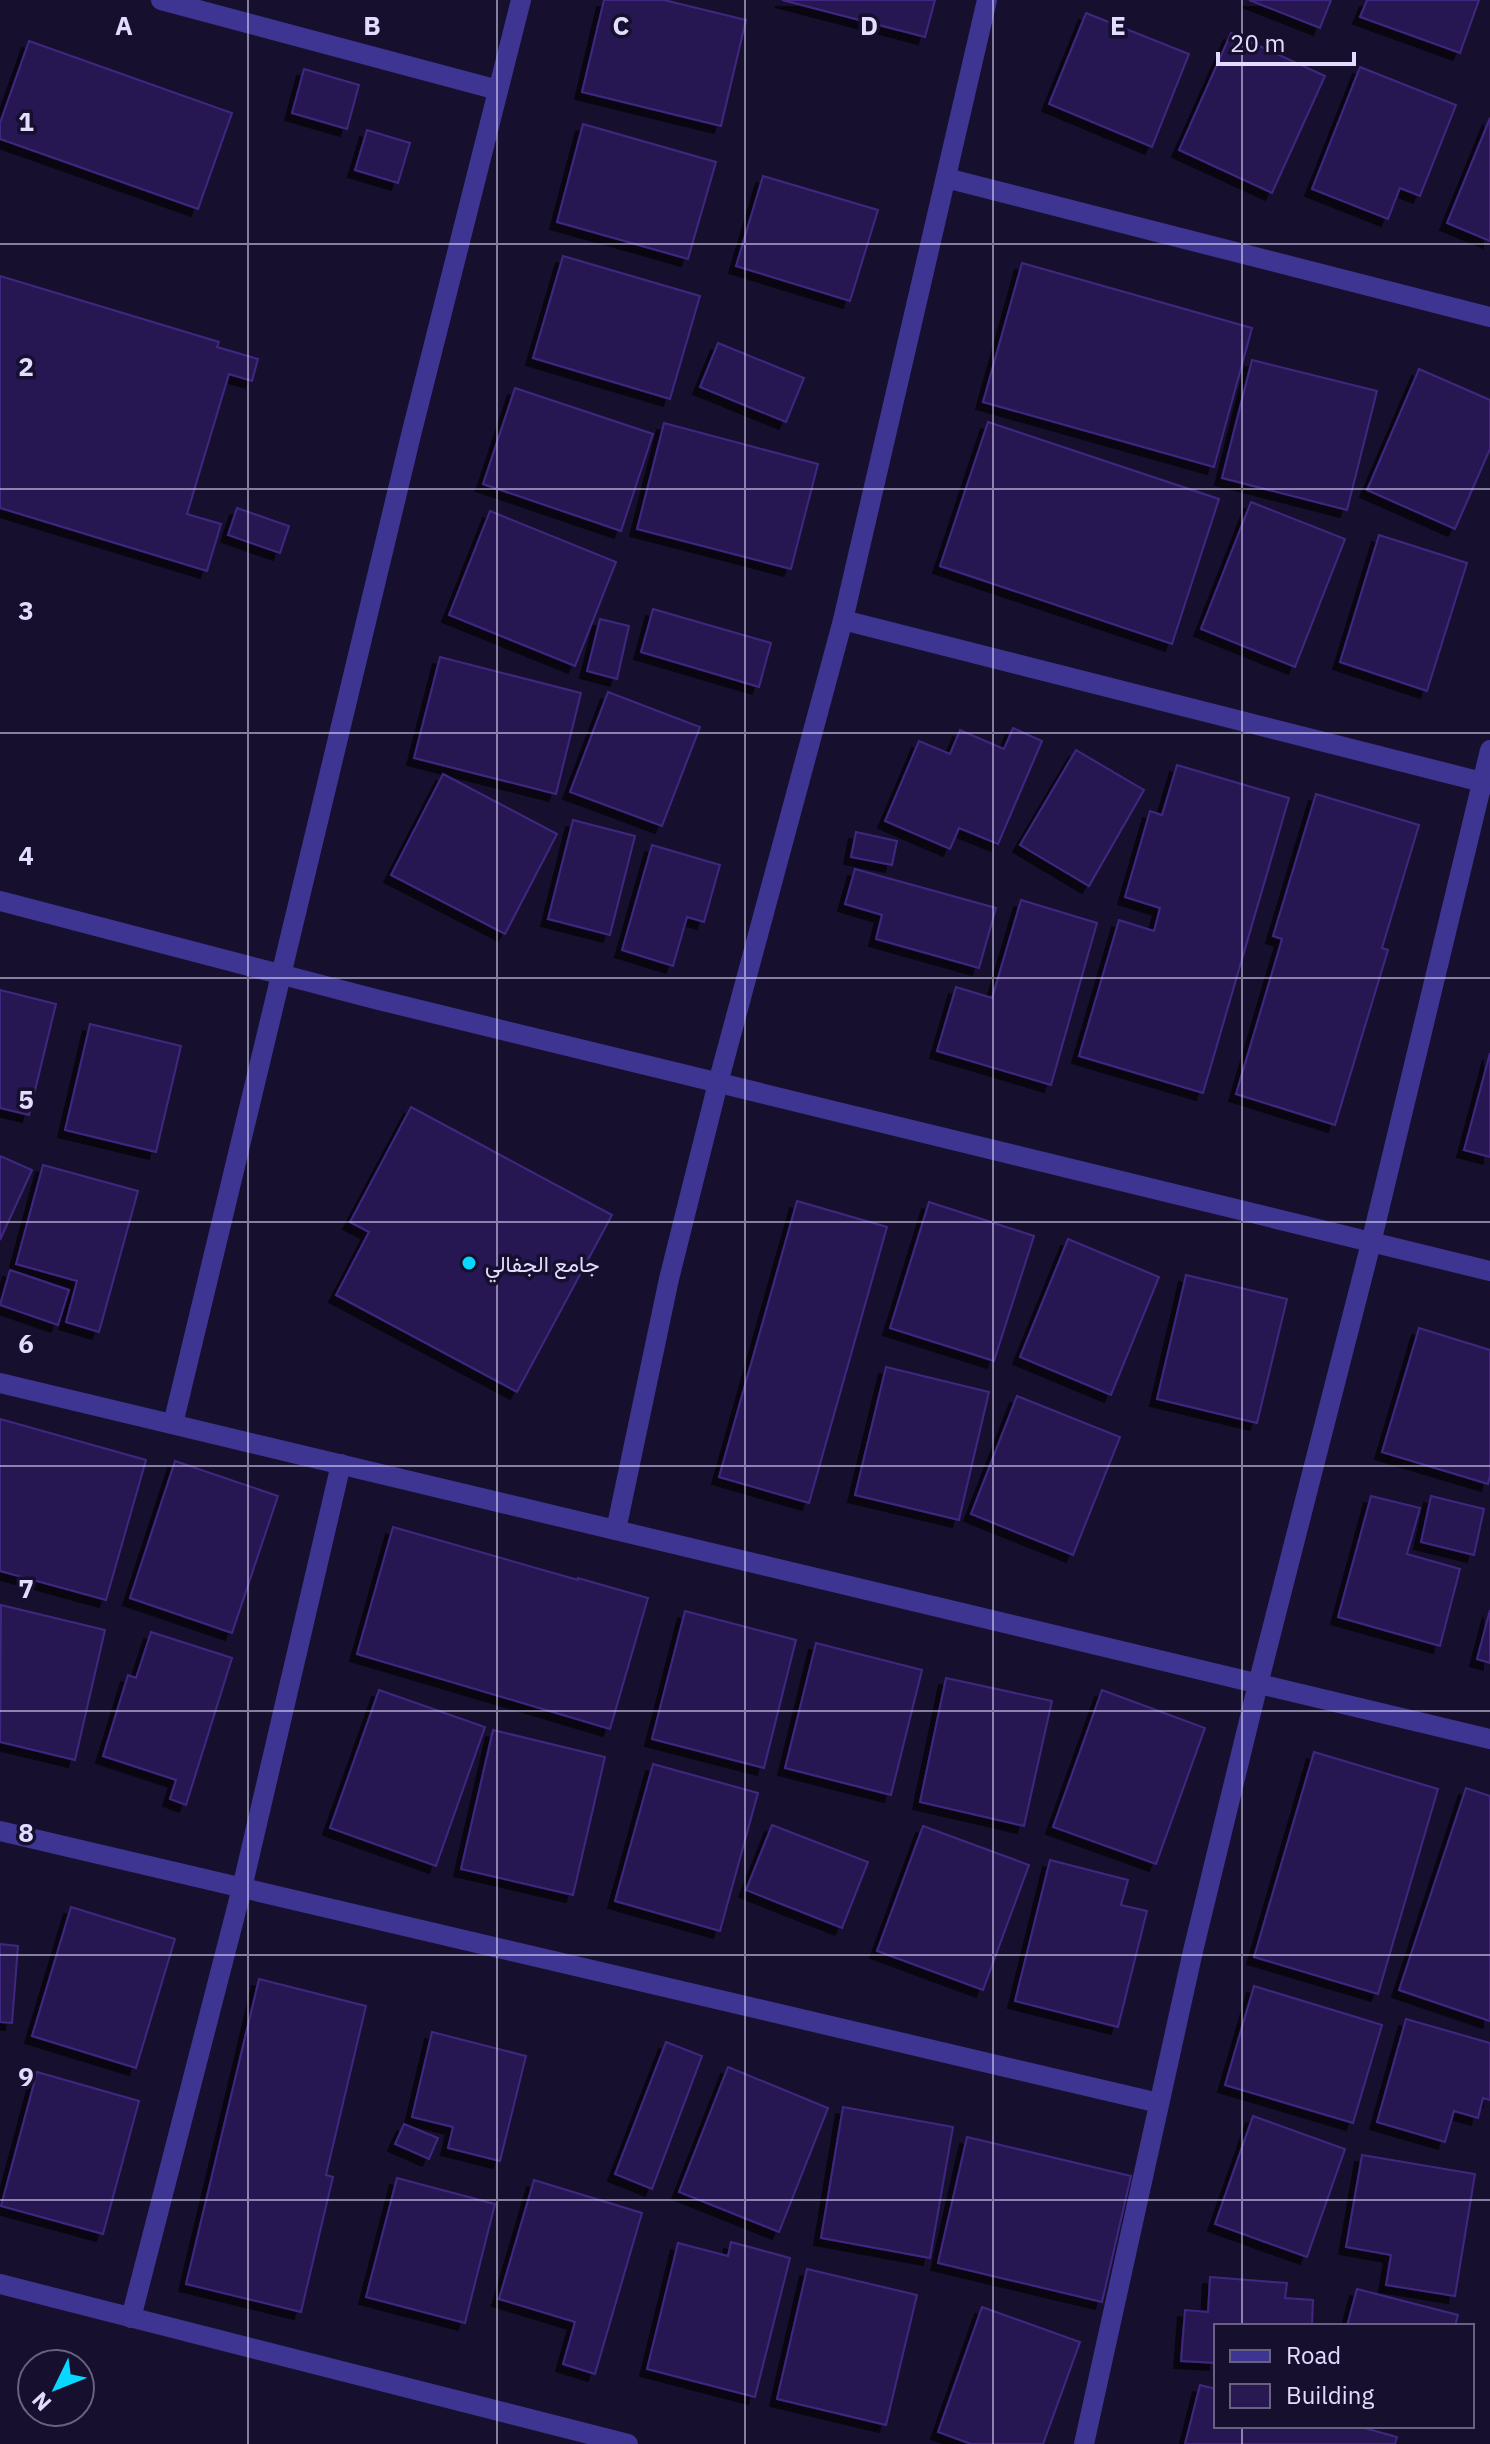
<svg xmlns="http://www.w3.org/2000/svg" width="1490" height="2444" font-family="'IBM Plex Sans',Vazirmatn,sans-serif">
<defs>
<filter id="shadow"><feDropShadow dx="-7" dy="7" stdDeviation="0" flood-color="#0009"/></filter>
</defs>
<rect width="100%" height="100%" fill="#160f2e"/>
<!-- building -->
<g fill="#281951" stroke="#3f2880" stroke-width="2" filter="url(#shadow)">
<polygon points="604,0 664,0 746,20 721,126 582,92"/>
<polygon points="782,0 935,0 925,37"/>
<polygon points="1249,0 1331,0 1320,28"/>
<polygon points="1367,0 1479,0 1460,53 1360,17"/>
<polygon points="1086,13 1189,54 1152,147 1049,104"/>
<polygon points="1231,33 1325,76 1272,193 1179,150"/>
<polygon points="29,41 232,113 198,209 0,139 0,123"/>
<polygon points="1360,67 1456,105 1420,196 1400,188 1388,219 1312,189"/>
<polygon points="304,69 359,85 347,129 292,113"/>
<polygon points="1490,118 1490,241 1447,223"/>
<polygon points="583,124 716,162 688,259 557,222"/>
<polygon points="367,130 410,143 398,183 355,170"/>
<polygon points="763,176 878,210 850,301 736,266"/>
<polygon points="563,256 700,296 670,399 533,358"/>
<polygon points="1022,263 1252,328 1214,467 983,402"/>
<polygon points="0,276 219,342 217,347 258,359 252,381 229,374 187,514 221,524 207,571 0,508"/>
<polygon points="718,343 804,378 786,422 700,387"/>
<polygon points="1252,360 1377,391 1347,510 1222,478"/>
<polygon points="1419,369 1490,400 1490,449 1455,529 1367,490"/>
<polygon points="515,388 653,434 621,531 483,484"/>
<polygon points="988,422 1219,499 1172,644 940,566"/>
<polygon points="664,423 818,464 791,569 637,529"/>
<polygon points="1251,502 1345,539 1295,667 1201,629"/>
<polygon points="237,508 289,526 280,553 228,535"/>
<polygon points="490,511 616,562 575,666 449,615"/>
<polygon points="1379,535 1467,563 1427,691 1340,662"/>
<polygon points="653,609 771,643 759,687 641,652"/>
<polygon points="600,619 629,626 617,679 587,671"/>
<polygon points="440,657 581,693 556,794 414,758"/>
<polygon points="608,692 700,727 662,826 570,792"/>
<polygon points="1013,728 1042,741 998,844 959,828 950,849 885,821 919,741 950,754 960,730 1004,749"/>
<polygon points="1076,750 1144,790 1089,886 1020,845"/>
<polygon points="1177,765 1289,798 1203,1093 1079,1056 1119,920 1154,931 1160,908 1125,897 1150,811 1162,815"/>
<polygon points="443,774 557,834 505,934 391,875"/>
<polygon points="1316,794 1419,825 1382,948 1388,950 1335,1125 1236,1094 1282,939 1273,936"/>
<polygon points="573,820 635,836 610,935 548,919"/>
<polygon points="856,832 897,841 892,865 851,857"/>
<polygon points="652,845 720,865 704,922 687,917 673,966 622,950"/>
<polygon points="855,869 996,908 979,968 876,939 882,915 845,904"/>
<polygon points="1021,900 1097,923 1051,1085 937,1051 956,987 992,998"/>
<polygon points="0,990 56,1004 29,1115 0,1108"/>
<polygon points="90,1024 181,1046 156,1152 65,1130"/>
<polygon points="1490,1053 1490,1157 1464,1150"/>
<polygon points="411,1107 612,1215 517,1392 336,1295 369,1232 350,1222"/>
<polygon points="0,1156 32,1170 0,1240"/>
<polygon points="43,1165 138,1191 99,1332 66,1322 77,1281 16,1264"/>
<polygon points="797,1201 887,1227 809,1503 719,1477"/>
<polygon points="929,1202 1034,1236 994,1361 890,1328"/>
<polygon points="1068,1239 1159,1277 1111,1395 1020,1357"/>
<polygon points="10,1270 69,1290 58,1325 0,1305"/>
<polygon points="1186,1275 1287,1299 1257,1423 1157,1399"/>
<polygon points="1419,1328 1490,1350 1490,1476 1488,1484 1382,1452"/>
<polygon points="886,1367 989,1392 959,1520 855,1495"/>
<polygon points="1017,1396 1120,1437 1073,1555 971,1514"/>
<polygon points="0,1419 146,1460 106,1600 0,1571"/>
<polygon points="175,1461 278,1496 232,1633 130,1598"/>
<polygon points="1371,1496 1420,1508 1407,1554 1460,1569 1440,1646 1338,1617"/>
<polygon points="1431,1496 1484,1509 1474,1555 1421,1542"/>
<polygon points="393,1527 578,1580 578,1578 648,1598 610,1729 357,1654"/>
<polygon points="1,1605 105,1630 75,1760 0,1742"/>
<polygon points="1490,1610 1490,1663 1477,1659"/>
<polygon points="685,1611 796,1640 764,1768 652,1739"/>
<polygon points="151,1632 232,1658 186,1805 170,1799 176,1780 103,1756 128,1675 136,1678"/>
<polygon points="816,1643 922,1670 891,1795 785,1768"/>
<polygon points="946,1678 1052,1701 1024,1826 920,1802"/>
<polygon points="379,1690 485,1727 436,1866 330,1828"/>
<polygon points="1102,1690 1205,1728 1156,1864 1053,1827"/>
<polygon points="493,1730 605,1757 573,1895 461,1869"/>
<polygon points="1314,1752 1438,1789 1378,1994 1254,1957"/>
<polygon points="653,1764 758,1793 720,1931 615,1901"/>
<polygon points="1466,1788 1490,1796 1490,2021 1399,1990"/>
<polygon points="772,1825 868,1862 842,1928 746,1890"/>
<polygon points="923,1826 1029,1865 983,1990 877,1951"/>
<polygon points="1050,1860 1128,1880 1121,1905 1147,1911 1118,2027 1015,2001"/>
<polygon points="71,1907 175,1939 136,2068 32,2036"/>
<polygon points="0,1944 18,1946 12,2023 0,2022"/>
<polygon points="259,1979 366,2006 326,2175 333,2177 301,2312 186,2284"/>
<polygon points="1254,1986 1382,2025 1353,2123 1225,2085"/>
<polygon points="1406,2019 1490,2043 1490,2100 1483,2098 1478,2118 1454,2111 1445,2142 1377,2122"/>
<polygon points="432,2032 526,2056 500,2161 448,2148 453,2127 412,2117"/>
<polygon points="666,2042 702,2056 652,2189 615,2174"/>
<polygon points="728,2067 828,2108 779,2232 679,2192"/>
<polygon points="37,2072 139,2101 103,2234 1,2206"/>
<polygon points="843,2107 953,2127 930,2258 821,2238"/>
<polygon points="1253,2116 1345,2149 1307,2257 1215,2224"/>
<polygon points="404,2124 438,2138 429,2159 395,2144"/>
<polygon points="967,2137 1131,2176 1102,2302 938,2263"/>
<polygon points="1362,2155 1475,2174 1455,2296 1386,2285 1391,2255 1346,2247"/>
<polygon points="397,2178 495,2204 465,2323 366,2297"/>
<polygon points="534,2180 642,2213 595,2374 563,2364 575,2322 499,2299"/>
<polygon points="731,2242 790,2258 755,2397 647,2369 678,2243 728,2256"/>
<polygon points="807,2269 917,2295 886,2425 777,2399"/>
<polygon points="1210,2277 1287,2283 1285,2298 1313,2300 1312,2326 1216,2326 1216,2363 1181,2361 1185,2310 1208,2312"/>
<polygon points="1357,2289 1458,2315 1455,2326 1347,2326"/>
<polygon points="982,2307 1080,2342 1043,2444 971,2444 938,2432"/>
<polygon points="1200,2385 1216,2389 1216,2426 1357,2426 1397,2437 1395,2444 1185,2444"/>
</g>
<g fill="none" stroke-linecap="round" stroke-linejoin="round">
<!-- minor -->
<g stroke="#3e3592" stroke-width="20">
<polyline points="161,0 498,90"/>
<polyline points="946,178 1490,317"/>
<polyline points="843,620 1490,784"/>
<polyline points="0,901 379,1000 1490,1271"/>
<polyline points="0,1383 1490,1739"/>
<polyline points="173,1424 411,435 521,0"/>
<polyline points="616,1530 669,1279 718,1083 843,620 987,0"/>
<polyline points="0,1831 1159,2103"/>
<polyline points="0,2284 628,2444"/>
<polyline points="131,2318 242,1888 341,1464"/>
<polyline points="1084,2444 1193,1951 1258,1684 1371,1243 1490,750"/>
</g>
</g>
<!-- grid -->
<path fill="none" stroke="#e2dcff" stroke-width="2" stroke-opacity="0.55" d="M248 0V2444M497 0V2444M745 0V2444M993 0V2444M1242 0V2326M0 244H1490M0 489H1490M0 733H1490M0 978H1490M0 1222H1490M0 1466H1490M0 1711H1490M0 1955H1490M0 2200H1490M1242 2426V2444"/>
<!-- markers -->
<circle fill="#08d7ff" stroke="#160f2e" stroke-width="3" cx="469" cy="1263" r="8"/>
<g text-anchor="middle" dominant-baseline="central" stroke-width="7" stroke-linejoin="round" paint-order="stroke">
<!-- poi labels -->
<g font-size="22" fill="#e2dcff" stroke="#160f2e" text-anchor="start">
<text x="485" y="1263">جامع الجفالي</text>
</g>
</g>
<g font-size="26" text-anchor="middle" font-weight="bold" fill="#e2dcff" stroke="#160f2e" stroke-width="7" stroke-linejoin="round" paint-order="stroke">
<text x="124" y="35">A</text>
<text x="372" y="35">B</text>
<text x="621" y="35">C</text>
<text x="869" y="35">D</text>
<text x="1118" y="35">E</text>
<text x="26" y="131">1</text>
<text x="26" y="376">2</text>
<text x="26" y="620">3</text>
<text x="26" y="865">4</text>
<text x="26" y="1109">5</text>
<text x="26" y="1353">6</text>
<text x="26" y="1598">7</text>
<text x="26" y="1842">8</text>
<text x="26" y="2086">9</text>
</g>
<!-- legend -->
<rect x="1214" y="2324" width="260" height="104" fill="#160f2e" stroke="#686182" stroke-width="2"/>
<rect x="1230" y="2350" width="40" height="12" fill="#3e3592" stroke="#686182" stroke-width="2"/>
<text x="1286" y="2364" font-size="24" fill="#e2dcff">Road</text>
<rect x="1230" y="2384" width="40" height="24" fill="#281951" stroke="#686182" stroke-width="2"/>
<text x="1286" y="2404" font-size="24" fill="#e2dcff">Building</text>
<!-- north arrow -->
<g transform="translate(56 2388) rotate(227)"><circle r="38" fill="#160f2e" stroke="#686182" stroke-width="2"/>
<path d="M0-6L14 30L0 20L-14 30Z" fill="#08d7ff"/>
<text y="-12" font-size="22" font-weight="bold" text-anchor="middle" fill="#e2dcff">N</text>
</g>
<!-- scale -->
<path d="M1218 52v12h136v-12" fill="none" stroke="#e2dcff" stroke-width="4"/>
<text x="1230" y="52" font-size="24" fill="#e2dcff" stroke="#160f2e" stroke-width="6" paint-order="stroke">20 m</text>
</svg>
